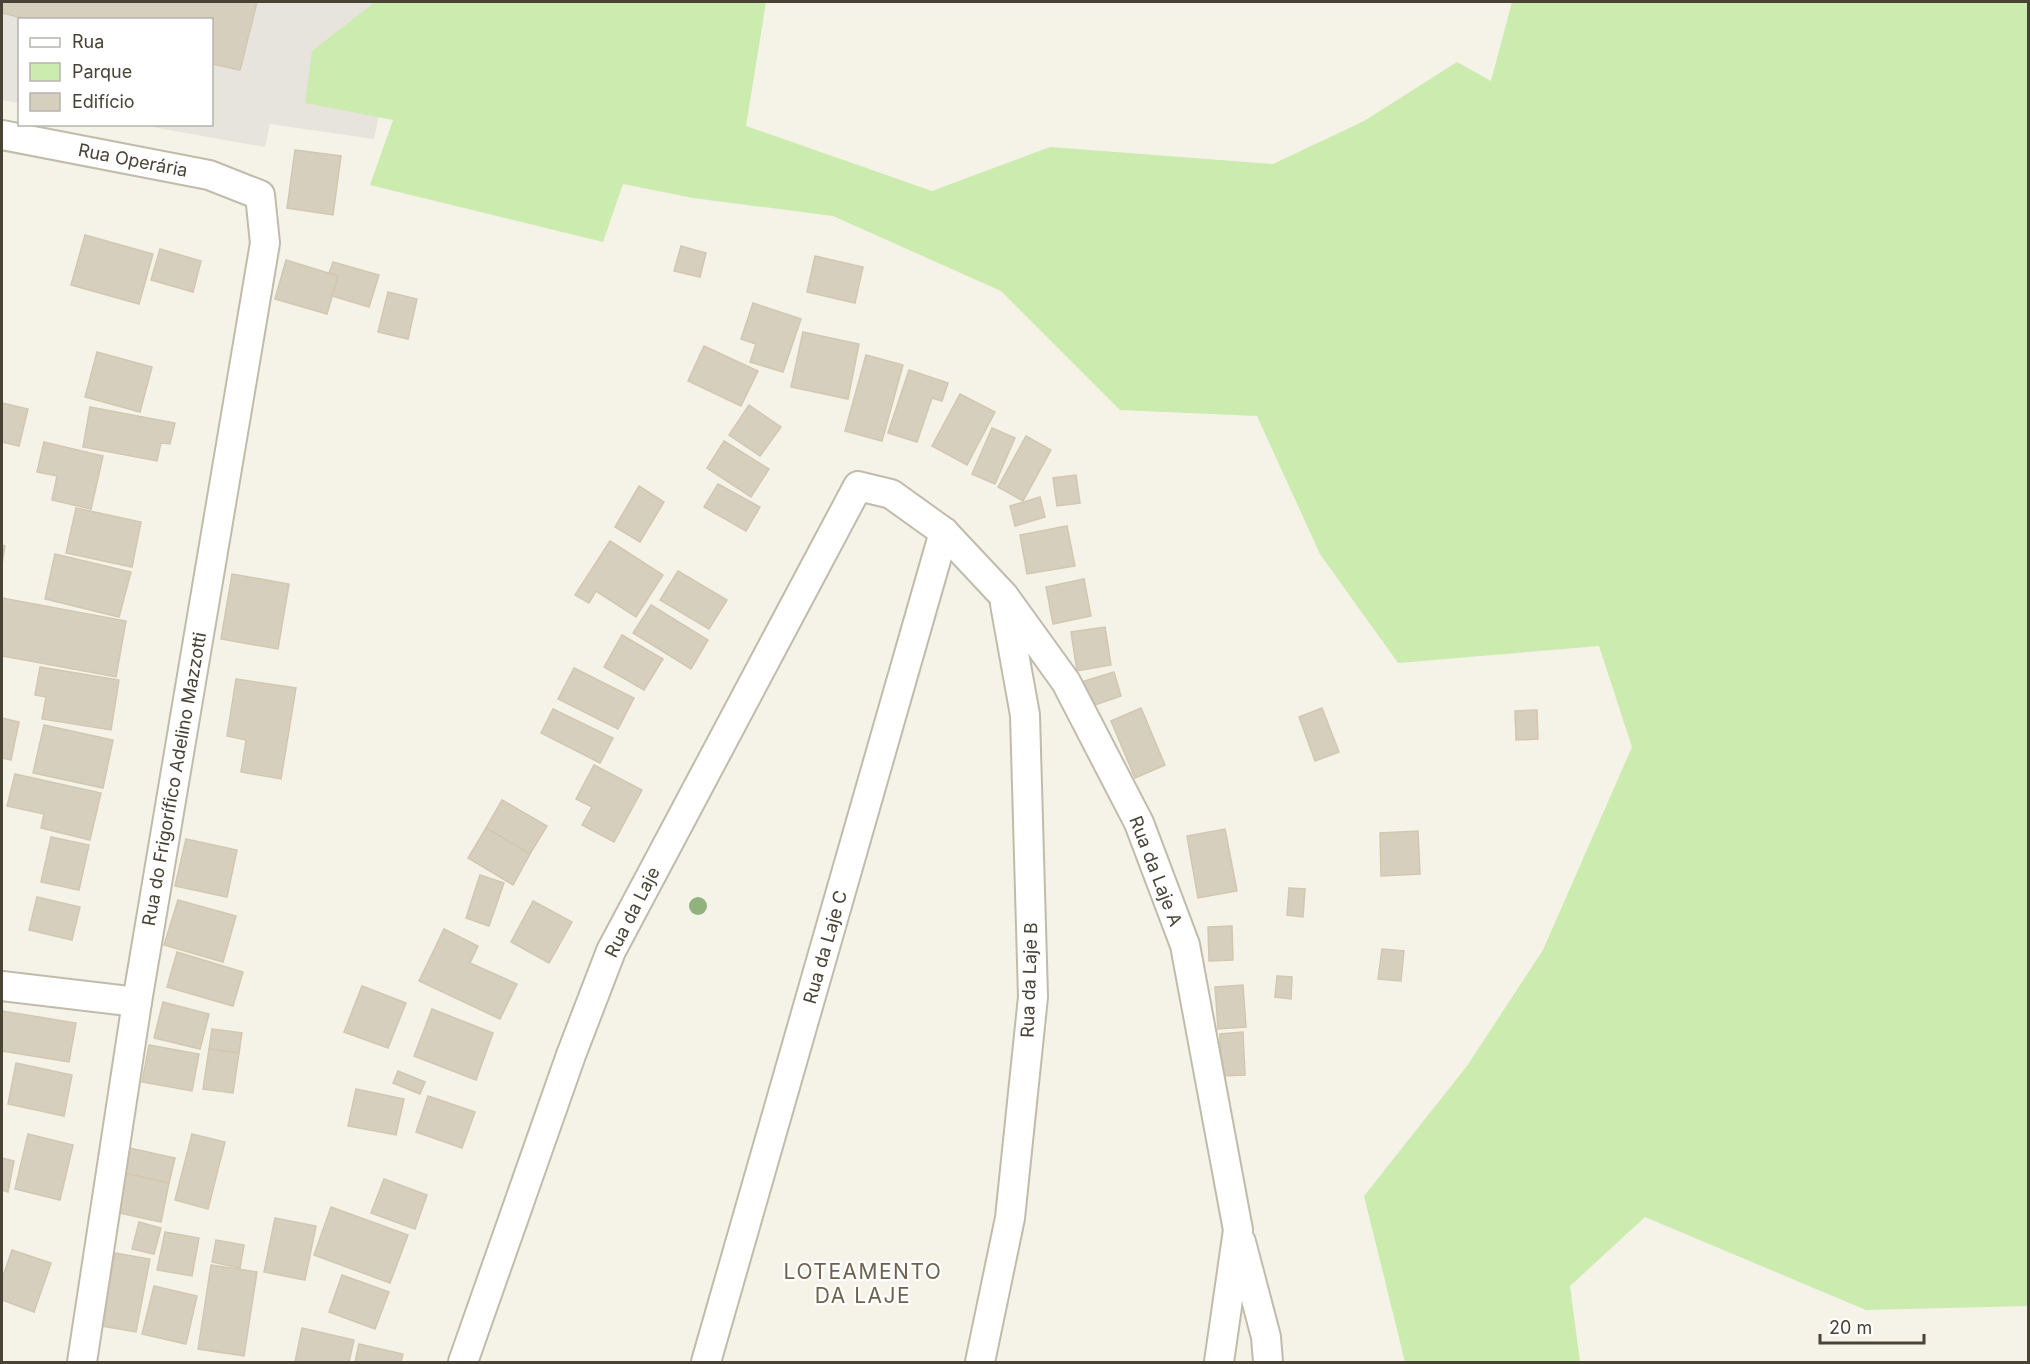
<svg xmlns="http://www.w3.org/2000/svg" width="2030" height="1364" font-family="Inter,sans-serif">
<rect width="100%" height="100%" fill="#f5f2e8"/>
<!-- industrial -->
<polygon fill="#e7e3dd" points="2,2 402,2 374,139 270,124 265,147 141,125 212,124 212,20 20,20 19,103 2,100"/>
<!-- green -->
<polygon fill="#cbebaf" points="375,2 766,2 746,126 932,191 1050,147 1273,164 1364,121 1457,62 1491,81 1512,2 2028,2 2028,1306 1866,1310 1645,1217 1570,1286 1580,1362 1405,1362 1364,1196 1467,1066 1543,950 1632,747 1599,646 1398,663 1320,554 1257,416 1120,410 1001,291 833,216 693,198 623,184 603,242 370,185 393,120 305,103 312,51"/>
<!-- building -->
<g fill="#d7cfbd" stroke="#d2c7b0" stroke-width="1.5">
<polygon points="2,2 257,2 240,70 212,64 212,20 30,20 2,13"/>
<polygon points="295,150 341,156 333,215 287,208"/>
<polygon points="85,235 153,254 139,304 71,285"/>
<polygon points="681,246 706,253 700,277 674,271"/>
<polygon points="160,249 201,261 193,292 151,280"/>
<polygon points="815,256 863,267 855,303 807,292"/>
<polygon points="286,260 338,276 327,314 275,299"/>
<polygon points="333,262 379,275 369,307 332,296 338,276 329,273"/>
<polygon points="388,292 417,299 408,339 378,332"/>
<polygon points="753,303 801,319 783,372 750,362 756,344 741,339"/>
<polygon points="803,332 859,344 848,399 791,387"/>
<polygon points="704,346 758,371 741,406 688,381"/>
<polygon points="97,352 152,367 140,412 85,397"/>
<polygon points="866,355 903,365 882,441 845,431"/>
<polygon points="909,370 948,383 942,401 932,398 917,442 888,433"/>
<polygon points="960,394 995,412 967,465 932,446"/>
<polygon points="2,403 28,409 19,446 2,442"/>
<polygon points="749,405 781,427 760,456 729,435"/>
<polygon points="90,407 175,423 170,444 161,443 157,461 83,447"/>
<polygon points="992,428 1015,438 995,484 972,474"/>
<polygon points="1026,436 1051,450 1023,501 998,487"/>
<polygon points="724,441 769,469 751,497 707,468"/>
<polygon points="44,442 103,456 91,509 52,500 57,476 37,472"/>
<polygon points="1076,475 1080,503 1057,506 1053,478"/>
<polygon points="718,484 760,507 746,531 704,507"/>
<polygon points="639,486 664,502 640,542 615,527"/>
<polygon points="1040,497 1045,517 1015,526 1010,506"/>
<polygon points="76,508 141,522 132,567 66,553"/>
<polygon points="1067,526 1075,566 1027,574 1020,535"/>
<polygon points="610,541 663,575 636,617 596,591 589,603 575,595"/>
<polygon points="2,545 5,546 2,564"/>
<polygon points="55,554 131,572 119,617 45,599"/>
<polygon points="678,571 727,600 709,629 660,600"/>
<polygon points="232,574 289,584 278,649 221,639"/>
<polygon points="1084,579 1091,616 1053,624 1046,587"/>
<polygon points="2,598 126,621 116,677 2,656"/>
<polygon points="651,605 708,640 691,669 633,633"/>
<polygon points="1105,627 1111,665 1077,671 1071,632"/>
<polygon points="622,635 663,659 644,690 604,667"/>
<polygon points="40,667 119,680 111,730 42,719 46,697 35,695"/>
<polygon points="574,668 634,698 618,729 558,699"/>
<polygon points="1114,672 1121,696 1086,708 1078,683"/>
<polygon points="236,679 296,688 281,779 241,772 246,740 227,736"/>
<polygon points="1141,708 1165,765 1135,778 1111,721"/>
<polygon points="1322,708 1339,752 1315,761 1299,717"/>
<polygon points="553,709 613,738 600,763 541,733"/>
<polygon points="1537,710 1538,739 1516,740 1515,711"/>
<polygon points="2,718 19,722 11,760 2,758"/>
<polygon points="44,725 113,740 103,788 33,773"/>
<polygon points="594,765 642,790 614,842 582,825 592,807 576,799"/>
<polygon points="15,774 101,793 90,840 41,828 44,814 7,806"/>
<polygon points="502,800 547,826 530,854 486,828"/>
<polygon points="486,828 530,854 513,885 468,858"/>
<polygon points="1225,829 1237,891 1198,898 1187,836"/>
<polygon points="1418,831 1420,874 1381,876 1380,833"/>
<polygon points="51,837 89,845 79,890 41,882"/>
<polygon points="186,839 237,850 227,897 175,886"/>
<polygon points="480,875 504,883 489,926 466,918"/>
<polygon points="1289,888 1305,889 1303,917 1287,915"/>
<polygon points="37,897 80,907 72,940 29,930"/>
<polygon points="178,900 236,916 223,962 164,945"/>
<polygon points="533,901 572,922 549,963 511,942"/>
<polygon points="1232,926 1233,960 1209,961 1208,927"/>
<polygon points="444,929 478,946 470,963 517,984 500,1019 419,981"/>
<polygon points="1382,949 1404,951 1401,981 1378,979"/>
<polygon points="177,952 243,972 233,1006 167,987"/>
<polygon points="1277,976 1292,977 1291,999 1275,997"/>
<polygon points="1243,985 1246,1027 1218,1029 1215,987"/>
<polygon points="362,986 406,1003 388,1048 344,1032"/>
<polygon points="163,1002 209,1014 200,1049 154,1038"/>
<polygon points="432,1009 493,1033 476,1080 414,1056"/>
<polygon points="2,1011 76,1023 69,1062 2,1051"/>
<polygon points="212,1029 242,1033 239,1053 209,1049"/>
<polygon points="1243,1032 1245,1075 1221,1076 1220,1034"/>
<polygon points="149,1045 199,1054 192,1091 142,1082"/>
<polygon points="209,1049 239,1053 233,1093 203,1089"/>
<polygon points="16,1063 72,1075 64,1116 8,1104"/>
<polygon points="398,1071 425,1082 420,1094 393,1083"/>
<polygon points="356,1089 404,1099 396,1135 348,1126"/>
<polygon points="428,1096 475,1112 462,1148 416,1132"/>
<polygon points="28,1134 73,1145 60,1200 15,1189"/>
<polygon points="192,1134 225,1142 208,1209 175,1200"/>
<polygon points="125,1147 175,1158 169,1183 119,1172"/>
<polygon points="2,1158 14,1161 8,1192 2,1190"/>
<polygon points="119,1172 169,1183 161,1222 110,1211"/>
<polygon points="384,1179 427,1195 415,1229 371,1213"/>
<polygon points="331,1207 408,1235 390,1283 314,1255"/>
<polygon points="275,1218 316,1226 305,1280 264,1272"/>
<polygon points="139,1222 161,1228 154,1254 132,1249"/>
<polygon points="165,1232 199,1238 192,1276 157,1270"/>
<polygon points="216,1240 244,1245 240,1268 212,1262"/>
<polygon points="12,1250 51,1263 34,1312 2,1300 2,1279"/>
<polygon points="115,1253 150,1259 136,1332 101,1326"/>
<polygon points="211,1265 257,1272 244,1356 198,1349"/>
<polygon points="342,1275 389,1292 375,1329 329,1312"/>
<polygon points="154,1286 197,1296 186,1344 142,1334"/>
<polygon points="302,1328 354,1340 349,1362 295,1362"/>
<polygon points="359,1344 403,1354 401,1362 355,1362"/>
</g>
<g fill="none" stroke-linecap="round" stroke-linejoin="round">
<defs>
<g id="street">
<polyline points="2,135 209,175 260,195 265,243 137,1002 82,1362"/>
<polyline points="2,986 137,1002"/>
<polyline points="1241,1242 1266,1337 1268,1362"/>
<polyline points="463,1362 571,1055 611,951 858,486 891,494 944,532 1004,596 1066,682 1139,823 1185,945 1238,1230 1219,1362"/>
<polyline points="706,1362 944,532"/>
<polyline points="980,1362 1010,1218 1033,997 1025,715 1005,604"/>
</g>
</defs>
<!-- street casing -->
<use href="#street" stroke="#c1bbaa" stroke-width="32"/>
<!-- street -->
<use href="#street" stroke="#fff" stroke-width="28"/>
</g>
<!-- trees -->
<circle fill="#91b27d" cx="698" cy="906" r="9"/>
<g text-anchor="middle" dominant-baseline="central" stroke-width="4.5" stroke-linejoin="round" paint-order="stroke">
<!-- street labels -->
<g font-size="18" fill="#494336" stroke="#fff">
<text transform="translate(133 160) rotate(11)">Rua Operária</text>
<text transform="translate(174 779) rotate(-80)">Rua do Frigorífico Adelino Mazzotti</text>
<text transform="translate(1156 871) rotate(69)">Rua da Laje A</text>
<text transform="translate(632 912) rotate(-63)">Rua da Laje</text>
<text transform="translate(825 947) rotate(-74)">Rua da Laje C</text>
<text transform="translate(1029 980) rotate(-88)">Rua da Laje B</text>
</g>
<!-- quarter labels -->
<g font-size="21" letter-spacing="1.5" fill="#6c624d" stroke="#fff">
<text x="863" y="1271">LOTEAMENTO<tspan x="863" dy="24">DA LAJE</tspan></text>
</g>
</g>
<!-- border -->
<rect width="2030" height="1364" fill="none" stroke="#494336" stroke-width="6"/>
<!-- legend -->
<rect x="18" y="18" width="195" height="108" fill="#ffffff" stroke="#b6b4af" stroke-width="1.5"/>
<rect x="30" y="38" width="30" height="9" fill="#ffffff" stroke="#b6b4af" stroke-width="1.5"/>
<text x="72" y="48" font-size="18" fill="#494336">Rua</text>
<rect x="30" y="63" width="30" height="18" fill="#cbebaf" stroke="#b6b4af" stroke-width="1.5"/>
<text x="72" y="78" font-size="18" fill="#494336">Parque</text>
<rect x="30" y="93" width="30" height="18" fill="#d7cfbd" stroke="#b6b4af" stroke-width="1.5"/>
<text x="72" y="108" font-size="18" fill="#494336">Edifício</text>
<!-- scale -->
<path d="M1820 1334v9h104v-9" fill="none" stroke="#494336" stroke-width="3"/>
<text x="1829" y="1334" font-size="18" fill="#494336" stroke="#ffffff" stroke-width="4.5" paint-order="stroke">20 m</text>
</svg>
